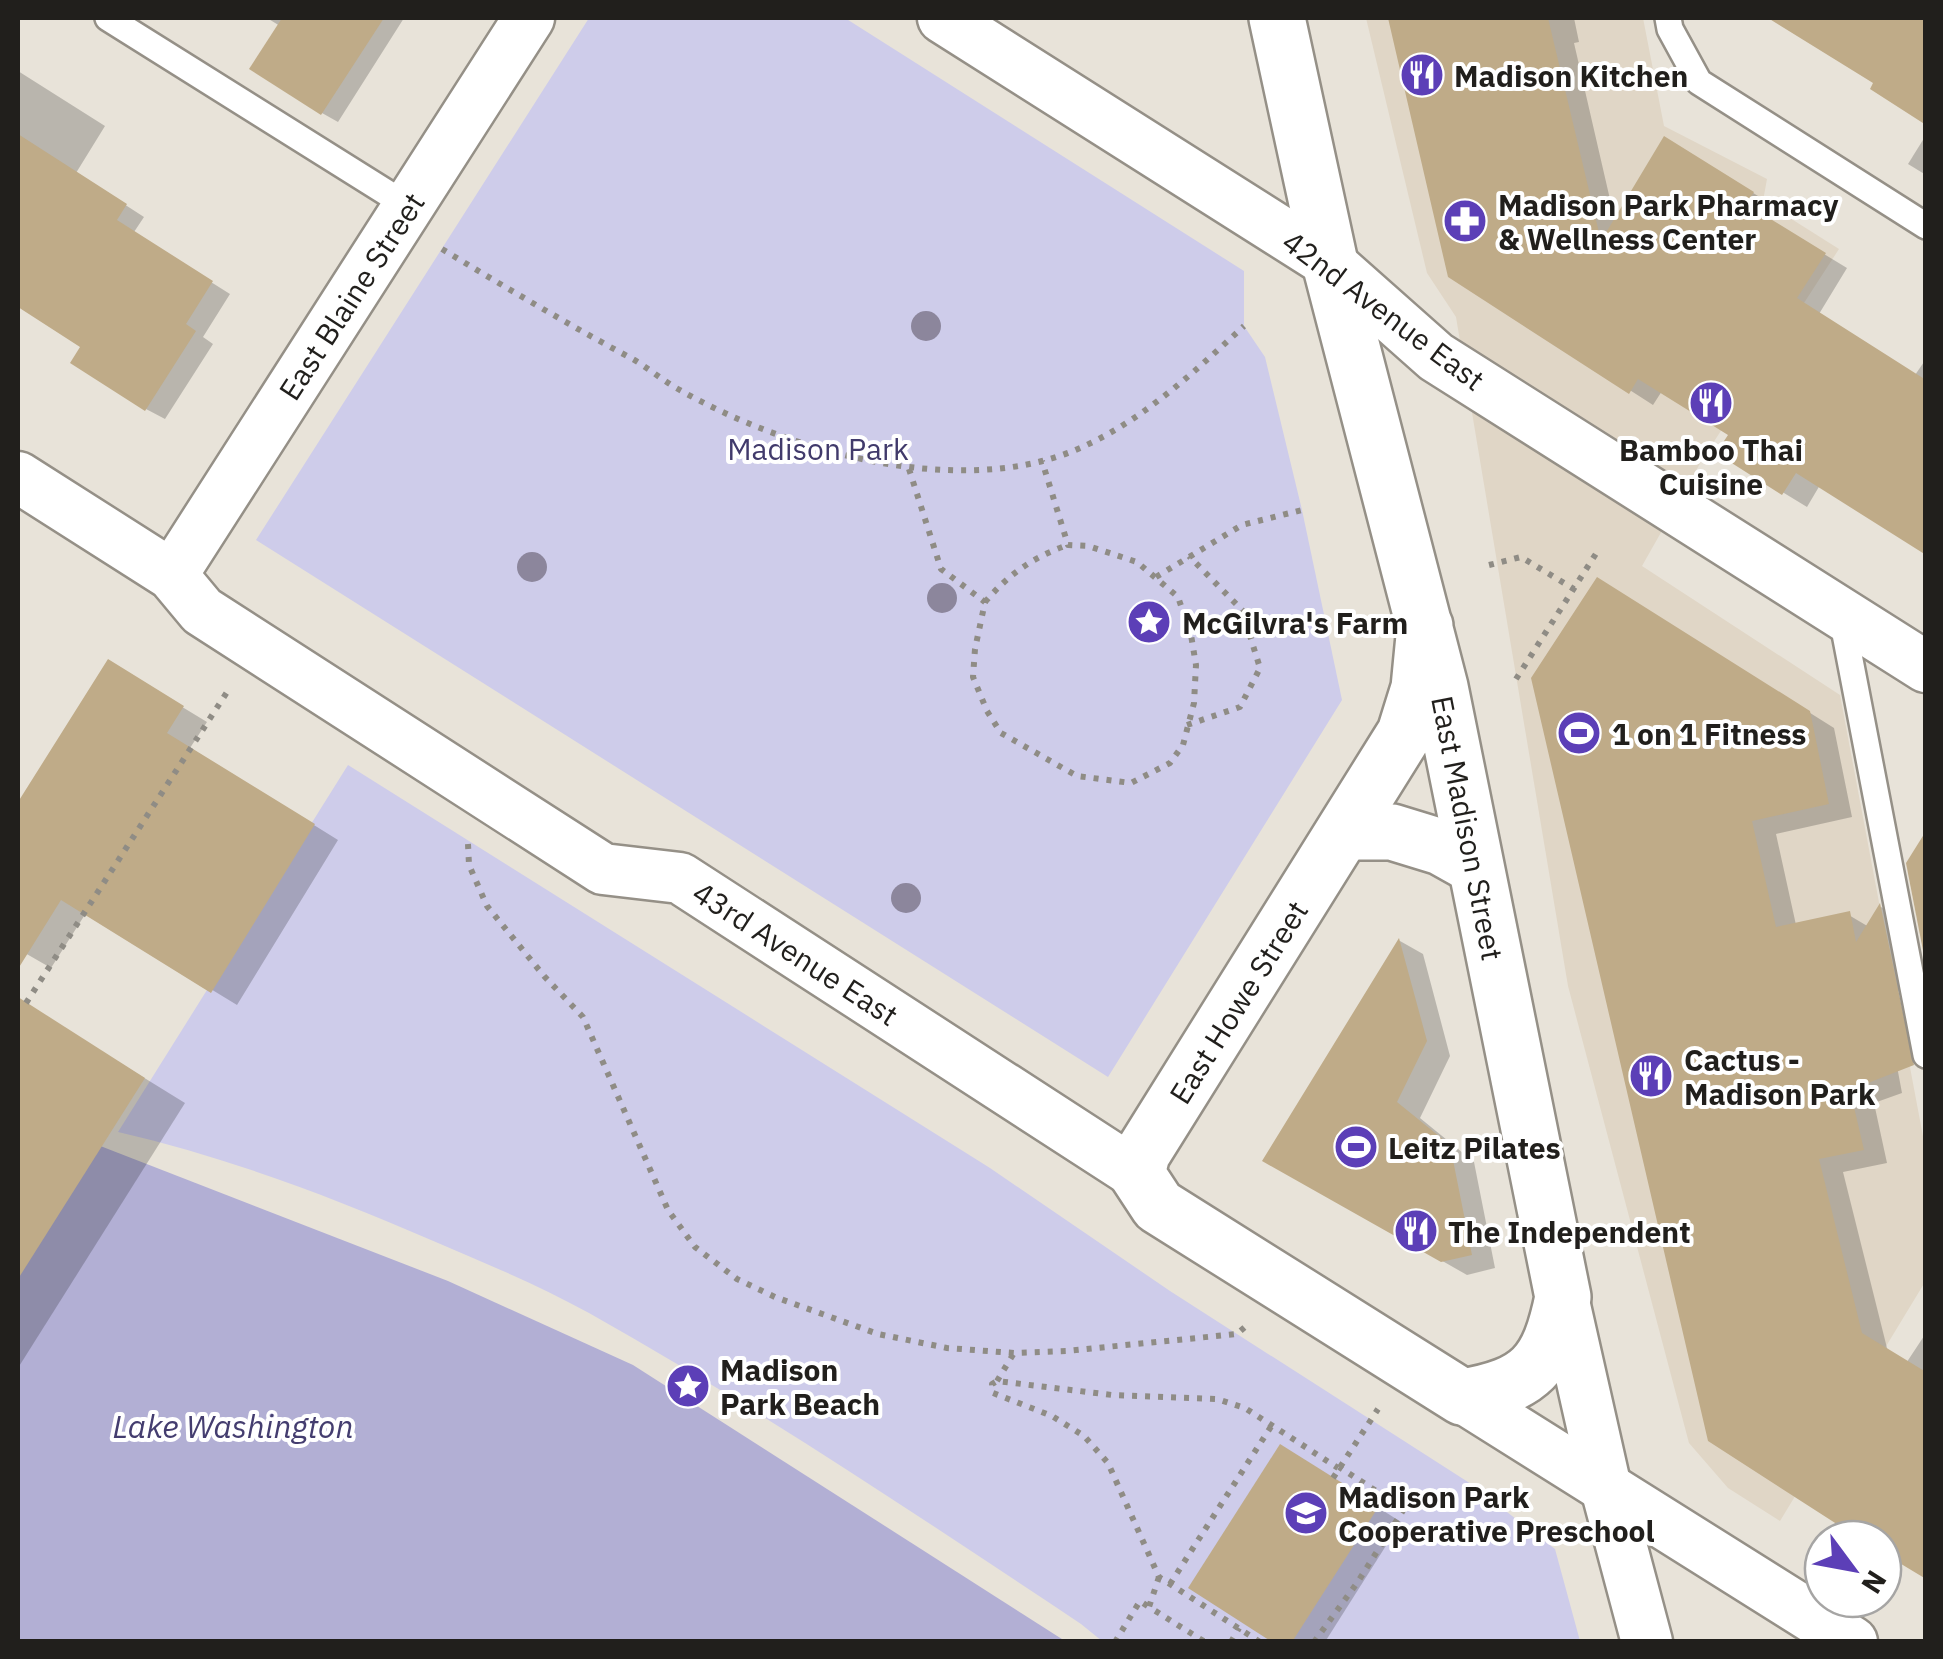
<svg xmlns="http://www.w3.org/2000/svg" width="1943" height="1659" font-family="'IBM Plex Sans',sans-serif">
<rect width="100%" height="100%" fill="#e8e3d9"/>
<!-- built -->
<polygon fill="#e0d6c6" points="1366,18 1643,18 1664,126 1767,179 1763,201 1839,249 1702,460 1642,566 1840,695 1925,1147 1925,1282 1780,1521 1728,1488 1689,1443 1568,986 1456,317 1427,273"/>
<!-- green -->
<g fill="#ceccea">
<polygon points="589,18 845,18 1244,271 1244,326 1265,357 1302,510 1342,700 1108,1077 256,540"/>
<path d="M348 765 990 1168 1170 1291 1468 1482 1555 1549 1580 1641H1102L1081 1624C920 1517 758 1408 589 1313 538 1285 485 1263 431 1240 330 1196 226 1157 118 1132Z"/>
</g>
<!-- water -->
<polygon fill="#b2afd4" points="18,1114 448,1281 633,1365 1065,1641 18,1641"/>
<!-- shadow -->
<g fill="#0003">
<polygon points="267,18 404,18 338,122 322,113 280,26"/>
<polygon points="1392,18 1574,18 1579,42 1574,43 1615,221 1688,153 1776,207 1768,220 1847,268 1819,314 1915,375 1926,359 1926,551 1820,485 1807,507 1784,493 1719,452 1731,434 1662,391 1653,405 1451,275"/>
<polygon points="1773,18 1926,18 1926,122 1877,83"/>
<polygon points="18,71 105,126 76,173 144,217 134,232 144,240 230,294 203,337 213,344 165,419 146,409 84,346 18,304"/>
<polygon points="1926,135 1926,175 1908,164"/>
<polygon points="1622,595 1834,728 1852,817 1776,834 1796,925 1847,914 1869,927 1881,907 1905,920 1921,1005 1881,981 1902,1093 1874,1103 1887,1163 1843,1172 1895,1380 1926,1333 1926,1576 1883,1549 1883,1539 1867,1539"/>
<polygon points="108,662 207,722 190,748 338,840 237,1005 86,913 51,968 18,949 18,806"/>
<polygon points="1400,941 1423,954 1450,1056 1420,1118 1474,1162 1495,1268 1467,1275 1265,1160"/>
<polygon points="18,1000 185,1103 18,1368"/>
<polygon points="1305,1461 1401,1522 1325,1642 1277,1642"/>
</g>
<!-- building -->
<g fill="#bfab88">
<polygon points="282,18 384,18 321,115 249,69"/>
<polygon points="1388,18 1548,18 1601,241 1664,136 1754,192 1746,204 1826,253 1797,298 1926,380 1926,555 1796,473 1782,495 1716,453 1728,435 1638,379 1629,394 1448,277"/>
<polygon points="1768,18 1926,18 1926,125 1870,89 1873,83"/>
<polygon points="18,134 127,204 117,220 213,281 186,324 196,331 145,411 70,363 80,347 18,307"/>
<polygon points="1597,577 1810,711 1829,804 1752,821 1776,927 1850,911 1856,942 1880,903 1914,1065 1850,1090 1864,1150 1819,1159 1862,1333 1926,1372 1926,1579 1883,1553 1883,1539 1860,1539 1708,1441 1531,678"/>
<polygon points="108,659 184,706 167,733 315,824 211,993 61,900 18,969 18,802"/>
<polygon points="1926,831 1926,966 1906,863"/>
<polygon points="1399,938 1427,1041 1397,1102 1450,1145 1472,1255 1441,1262 1262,1161"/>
<polygon points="18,997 145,1078 18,1279"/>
<polygon points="1280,1444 1379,1506 1292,1642 1272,1642 1188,1588"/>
</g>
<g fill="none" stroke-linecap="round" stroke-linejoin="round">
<defs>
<g id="lane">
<polyline points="108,18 408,206"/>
<polyline points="1668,18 1670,29 1699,82 1926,226"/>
<polyline points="1841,613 1926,1055"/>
</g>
<g id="street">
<polyline points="943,18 1330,263 1436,357 1926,667"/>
<polyline points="18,477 172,575 202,611 603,869 680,878 1137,1174"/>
<polyline points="172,575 529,18"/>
<polyline points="1563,1297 1606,1488 1647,1642"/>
<polyline points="1462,1397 1852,1642"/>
</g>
<g id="secondary">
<path d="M1277 18 1330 263 1440 687 1563 1297C1549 1366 1531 1385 1462 1397L1158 1206 1137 1174 1142 1154 1405 733 1419 688 1425 626"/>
<polyline points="1345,832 1392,832 1441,847 1475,866"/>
</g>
</defs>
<!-- lane casing -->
<use href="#lane" stroke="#959087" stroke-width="30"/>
<!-- street casing -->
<use href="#street" stroke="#959087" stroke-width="55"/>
<!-- secondary casing -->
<use href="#secondary" stroke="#959087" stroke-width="60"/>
<!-- path -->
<g stroke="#8f8c85" stroke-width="6" stroke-dasharray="5 8" stroke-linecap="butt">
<path d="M442 249C503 286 564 322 627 356 645 365 660 379 678 389 785 450 954 499 1073 451 1139 424 1192 374 1244 326"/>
<polyline points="909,469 941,569 985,602 975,649 973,677 987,711 1001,733 1077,776 1131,783 1170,763 1183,745 1194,703 1196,665 1191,635 1178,597 1137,562 1088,546 1068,545 1042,461"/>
<polyline points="1489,565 1521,557 1574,589"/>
<polyline points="1156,577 1242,525 1302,510"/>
<path d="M985 602C1009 574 1033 557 1068 545"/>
<polyline points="1516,679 1599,549"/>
<polyline points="1187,725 1240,707 1260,668 1242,610 1189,556"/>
<polyline points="468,844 469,865 487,906 544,976 583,1017 668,1210 695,1247 737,1279 775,1297 878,1334 947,1348 1014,1353 1066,1351 1237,1334 1246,1326"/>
<polyline points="26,1003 229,689"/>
<polyline points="997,1381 1014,1353"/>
<polyline points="1333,1478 1378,1409"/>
<polyline points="1159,1577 1149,1607 1205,1642"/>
<polyline points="1170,1584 1272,1425"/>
<polyline points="1115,1642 1140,1601 1149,1607"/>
<polyline points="1231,1642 1239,1628"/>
<polyline points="1260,1642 1159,1577 1108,1463 1084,1436 1052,1416 993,1393 992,1384 997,1381 1112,1395 1217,1399 1245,1408 1338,1468"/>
<polyline points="1314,1642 1357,1583 1404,1509 1339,1467"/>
</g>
<!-- lane -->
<use href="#lane" stroke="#fff" stroke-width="25"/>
<!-- street -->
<use href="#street" stroke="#fff" stroke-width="50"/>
<!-- secondary -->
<use href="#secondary" stroke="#fff" stroke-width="55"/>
</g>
<!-- trees -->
<g fill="#8c869c">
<circle cx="926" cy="326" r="15"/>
<circle cx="532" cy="567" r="15"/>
<circle cx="942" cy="598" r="15"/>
<circle cx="906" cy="898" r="15"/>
</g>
<!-- icons -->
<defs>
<symbol id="restaurant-disc" viewBox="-11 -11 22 22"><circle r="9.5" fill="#5c3fb7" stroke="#fff"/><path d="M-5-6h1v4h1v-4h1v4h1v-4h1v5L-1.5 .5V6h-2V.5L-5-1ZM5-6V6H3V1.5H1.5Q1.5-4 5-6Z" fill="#fff"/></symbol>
<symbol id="pharmacy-disc" viewBox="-11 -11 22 22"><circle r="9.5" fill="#5c3fb7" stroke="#fff"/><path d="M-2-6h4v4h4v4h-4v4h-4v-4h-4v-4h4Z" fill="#fff"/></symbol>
<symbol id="sight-disc" viewBox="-11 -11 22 22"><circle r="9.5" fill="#5c3fb7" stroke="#fff"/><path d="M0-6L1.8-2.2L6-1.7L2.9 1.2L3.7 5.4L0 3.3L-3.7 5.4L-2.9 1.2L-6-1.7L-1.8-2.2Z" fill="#fff"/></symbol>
<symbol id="stadium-disc" viewBox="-11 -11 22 22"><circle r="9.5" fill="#5c3fb7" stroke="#fff"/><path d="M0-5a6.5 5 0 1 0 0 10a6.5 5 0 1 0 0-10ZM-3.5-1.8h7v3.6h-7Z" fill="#fff"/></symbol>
<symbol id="school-disc" viewBox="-11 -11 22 22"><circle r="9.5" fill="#5c3fb7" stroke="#fff"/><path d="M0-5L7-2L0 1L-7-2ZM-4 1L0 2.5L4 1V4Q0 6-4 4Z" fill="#fff"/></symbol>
</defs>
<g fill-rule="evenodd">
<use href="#restaurant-disc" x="1397" y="50" width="50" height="50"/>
<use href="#pharmacy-disc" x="1440" y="196" width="50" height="50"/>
<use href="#restaurant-disc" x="1686" y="378" width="50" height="50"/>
<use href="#sight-disc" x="1124" y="597" width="50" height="50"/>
<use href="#stadium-disc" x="1554" y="708" width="50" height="50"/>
<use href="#restaurant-disc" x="1626" y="1051" width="50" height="50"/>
<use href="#stadium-disc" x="1331" y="1122" width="50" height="50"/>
<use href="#restaurant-disc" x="1391" y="1206" width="50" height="50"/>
<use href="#sight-disc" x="663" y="1361" width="50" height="50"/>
<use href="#school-disc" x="1281" y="1488" width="50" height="50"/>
</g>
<g text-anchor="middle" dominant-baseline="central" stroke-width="8" stroke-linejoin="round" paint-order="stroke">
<!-- poi labels -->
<g font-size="30" font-weight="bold" fill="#211f1c" stroke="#fff" text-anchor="start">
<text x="1454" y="75">Madison Kitchen</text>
<text x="1498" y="204">Madison Park Pharmacy<tspan x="1498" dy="34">&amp; Wellness Center</tspan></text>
<text x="1711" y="449" text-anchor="middle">Bamboo Thai<tspan x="1711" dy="34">Cuisine</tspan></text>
<text x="1182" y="622">McGilvra's Farm</text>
<text x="1612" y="733">1 on 1 Fitness</text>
<text x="1684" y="1059">Cactus -<tspan x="1684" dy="34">Madison Park</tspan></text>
<text x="1388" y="1147">Leitz Pilates</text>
<text x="1448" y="1231">The Independent</text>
<text x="720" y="1369">Madison<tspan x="720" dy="34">Park Beach</tspan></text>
<text x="1338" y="1496">Madison Park<tspan x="1338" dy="34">Cooperative Preschool</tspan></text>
</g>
<!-- street labels -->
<g font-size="30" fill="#211f1c" stroke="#fff">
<text transform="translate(351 296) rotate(-57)">East Blaine Street</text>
<text transform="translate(1384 310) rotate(37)">42nd Avenue East</text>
<text transform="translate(1468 828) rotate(79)">East Madison Street</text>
<text transform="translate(796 953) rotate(33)">43rd Avenue East</text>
<text transform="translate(1238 1002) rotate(-58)">East Howe Street</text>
</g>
<!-- park labels -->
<g font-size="30" fill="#413a6b" stroke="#fff">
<text x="818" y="448">Madison Park</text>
</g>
<!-- water labels -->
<g font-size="32" font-style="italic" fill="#443d6f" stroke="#fff">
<text x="233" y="1426">Lake Washington</text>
</g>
</g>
<!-- border -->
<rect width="1943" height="1659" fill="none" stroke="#211f1c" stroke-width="40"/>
<!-- north arrow -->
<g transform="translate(1853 1569) rotate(122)"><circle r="48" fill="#ffffff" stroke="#a6a5a4" stroke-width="2.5"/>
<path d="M0-8L18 38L0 25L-18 38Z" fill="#5c3fb7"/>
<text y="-15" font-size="28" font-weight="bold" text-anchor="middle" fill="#211f1c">N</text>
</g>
</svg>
